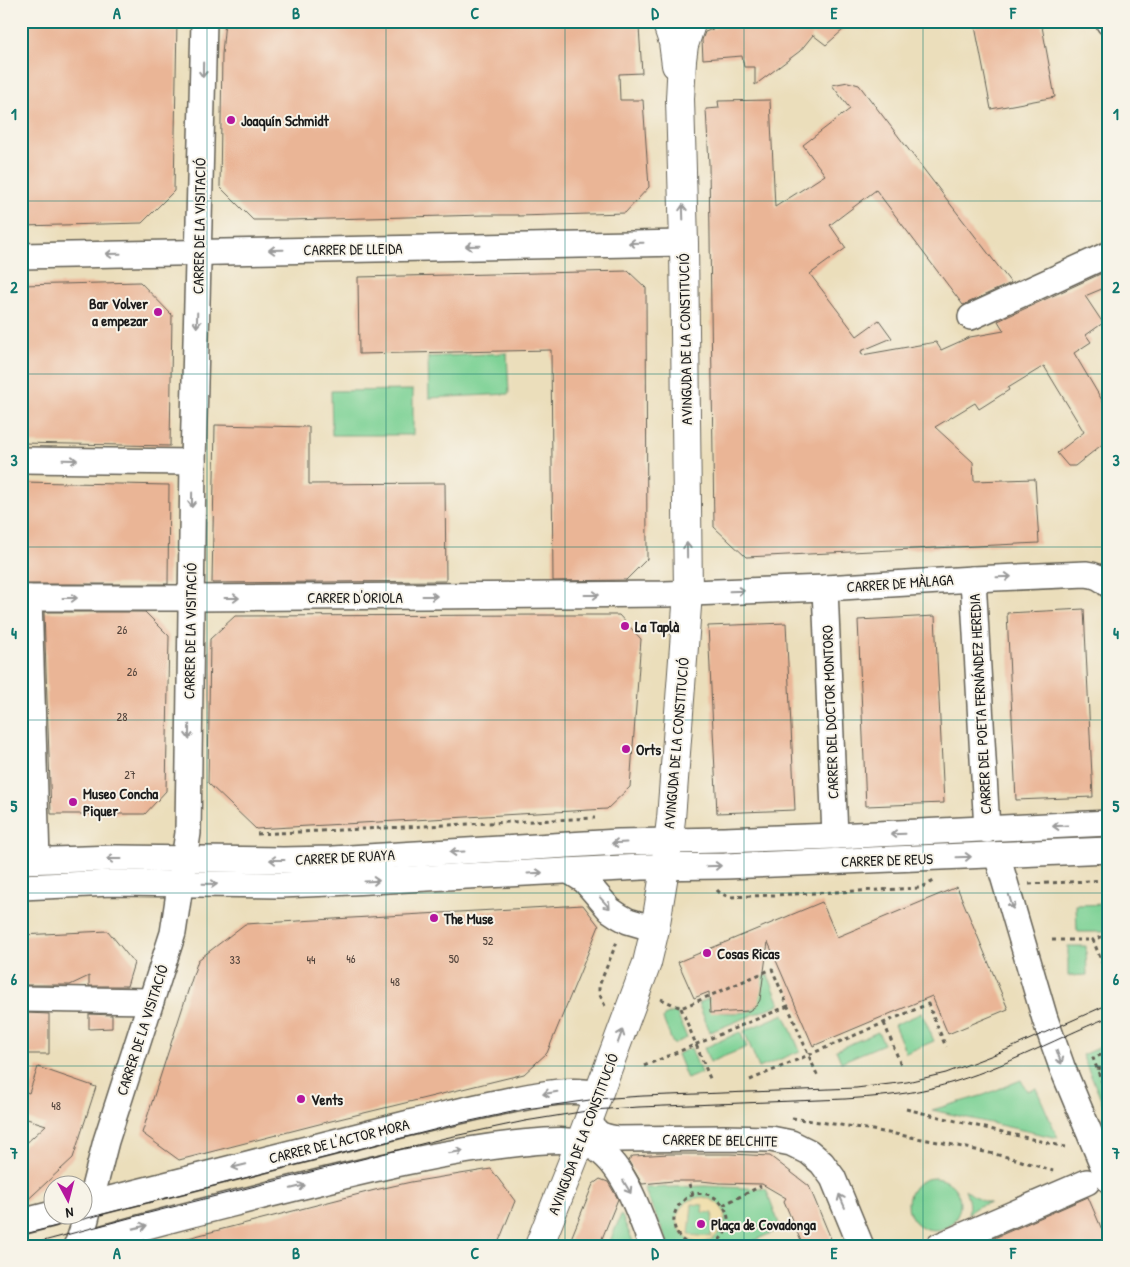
<svg xmlns="http://www.w3.org/2000/svg" width="1130" height="1267" font-family="'Patrick Hand',sans-serif">
<rect width="100%" height="100%" fill="#f7f3e8"/>
<filter id="ink" filterUnits="userSpaceOnUse"><feTurbulence type="fractalNoise" baseFrequency=".02" numOctaves="2"/><feDisplacementMap in="SourceGraphic" scale="10" xChannelSelector="R" yChannelSelector="G"/><feConvolveMatrix kernelMatrix="1 2 1 2 8 2 1 2 1" color-interpolation-filters="sRGB"/></filter>
<filter id="wash" filterUnits="userSpaceOnUse"><feTurbulence type="fractalNoise" baseFrequency=".0096" numOctaves="4" result="noise"/><feDisplacementMap in="SourceGraphic" scale="20" xChannelSelector="R" yChannelSelector="G"/><feGaussianBlur stdDeviation="1.12" result="paint"/><feColorMatrix in="noise" values="0 0 0 0 0 0 0 0 0 0 0 0 0 0 0 0 0 1.4 0 .05"/><feComposite in="paint" operator="in"/></filter>
<g filter="url(#wash)">
<rect width="100%" height="100%" fill="#ebdebb"/>
<!-- green -->
<g fill="#7cd194" stroke="#4c7658" fill-rule="evenodd">
<polygon points="507,353 509,394 429,398 428,357"/>
<polygon points="413,390 413,435 332,435 331,391"/>
<polygon points="1109,904 1109,932 1077,932 1076,905"/>
<polygon points="1068,946 1086,946 1087,975 1068,976"/>
<path d="M768 975 780 1004 710 1032 698 1003ZM760 1000C758 1004 756 1007 752 1010 743 1015 721 1012 710 1012Z"/>
<polygon points="676,1011 687,1038 673,1044 663,1019 664,1016"/>
<polygon points="922,1013 934,1041 906,1053 894,1025"/>
<polygon points="784,1014 800,1051 759,1068 744,1031"/>
<polygon points="740,1032 747,1047 710,1062 704,1048"/>
<polygon points="878,1032 884,1044 841,1062 836,1050"/>
<polygon points="1109,1043 1109,1118 1082,1055"/>
<polygon points="691,1048 701,1073 687,1079 677,1054"/>
<polygon points="1021,1080 1027,1091 1036,1088 1058,1138 932,1110 984,1095"/>
<circle cx="934" cy="1204" r="26"/>
<polygon points="705,1186 766,1189 781,1229 741,1246 669,1246 644,1188"/>
<path d="M965 1189C973 1196 979 1200 990 1203 980 1205 975 1207 968 1214 970 1205 968 1198 965 1189Z"/>
<polygon points="621,1215 622,1216 635,1246 608,1246"/>
</g>
<!-- sand -->
<path fill="#eeda9e" stroke="#857b5d" fill-rule="evenodd" d="M703 1197C754 1210 703 1267 681 1231 670 1213 685 1198 703 1197ZM692 1204 703 1205 702 1212 713 1213 711 1237 689 1235Z"/>
<g id="blocks">
<!-- building -->
<g fill="#eab596">
<polygon points="21,21 177,21 174,191 142,223 21,226"/>
<polygon points="225,21 622,21 639,27 642,73 619,74 620,100 643,100 649,187 625,213 518,216 518,215 484,215 290,220 253,220 220,187 222,54"/>
<polygon points="733,21 853,21 826,45 813,35 800,51 755,85 755,67 744,67 742,56 703,59 702,40 705,32"/>
<polygon points="974,21 1041,21 1055,97 991,109"/>
<polygon points="848,82 859,85 1011,283 963,305 876,190 830,225 846,248 810,274 857,336 879,320 892,338 861,351 862,355 936,342 941,350 970,337 1004,331 998,321 1109,270 1109,286 1085,296 1103,323 1086,335 1091,342 1074,353 1109,412 1109,439 1075,466 1068,466 1057,453 1084,432 1044,366 1008,388 1009,390 979,409 975,403 935,427 973,462 974,481 1035,479 1039,543 746,557 714,527 709,164 706,109 719,108 718,101 770,100 775,207 825,175 803,145 850,109 832,85"/>
<polygon points="628,271 646,288 647,559 626,580 553,581 551,350 359,354 358,277"/>
<polygon points="140,282 172,315 170,446 21,443 21,285"/>
<polygon points="215,425 309,427 309,484 445,483 446,581 212,583"/>
<polygon points="21,482 169,485 168,584 21,584"/>
<polygon points="1084,609 1093,797 1016,800 1007,613"/>
<polygon points="44,612 145,612 169,636 166,791 145,814 51,814"/>
<polygon points="553,615 619,615 641,639 630,787 607,809 256,829 208,783 210,639 235,616"/>
<polygon points="935,616 944,803 866,806 858,620"/>
<polygon points="786,623 795,810 717,813 708,626"/>
<polygon points="957,887 1008,1009 948,1034 932,996 813,1046 768,942 760,1000 757,1005 749,1011 710,1013 709,992 694,998 678,962 822,902 837,937"/>
<polygon points="583,905 599,926 547,1053 524,1074 327,1122 179,1160 142,1133 198,960 245,924"/>
<polygon points="108,931 134,963 127,986 89,986 89,976 70,985 21,985 21,935"/>
<polygon points="26,1013 49,1014 49,1054 26,1054"/>
<polygon points="89,1014 112,1015 112,1028 89,1029"/>
<polygon points="38,1067 96,1087 73,1158 21,1206 21,1148 46,1125 21,1117 21,1090 29,1093"/>
<polygon points="669,1154 731,1154 770,1156 809,1186 834,1246 803,1246 784,1201 786,1198 762,1184 720,1183 701,1181 673,1181 642,1184 628,1160 633,1156"/>
<polygon points="491,1169 515,1201 497,1246 181,1246 180,1240 375,1190 411,1182"/>
<polygon points="600,1179 608,1182 618,1199 599,1246 568,1246 593,1184"/>
<polygon points="1088,1197 1109,1246 976,1246"/>
</g>
</g>
</g>
<g filter="url(#ink)">
<use href="#blocks" fill-opacity="0" stroke="#646054" stroke-width="1"/>
<g fill="none" stroke-linecap="round" stroke-linejoin="round">
<defs>
<g id="minor">
<polyline points="1108,21 1109,23"/>
<polyline points="21,256 684,243"/>
<polyline points="971,317 1109,254"/>
<polyline points="21,460 193,462"/>
<polyline points="973,579 987,830"/>
<polyline points="825,588 835,836"/>
<path d="M21 598H191L665 594 825 588 973 579 1086 574C1096 575 1102 578 1109 585"/>
<polyline points="29,598 37,860"/>
<polyline points="997,855 1045,1019 1062,1067 1109,1180"/>
<polyline points="21,861 116,858 283,860 333,859 618,842 724,840 835,836 1109,823"/>
<polyline points="569,871 585,881 610,910 619,916 628,921 655,929"/>
<polyline points="21,887 112,883 280,885 331,883 642,867 725,866 1109,850"/>
<polyline points="21,999 151,1001"/>
<path d="M589 1120C597 1136 601 1136 617 1139L724 1138 771 1139 791 1143 809 1152 822 1163 833 1178 861 1246"/>
<path d="M82 1206C191 1179 300 1150 409 1123 440 1116 470 1108 501 1102 533 1096 567 1087 598 1094"/>
<polyline points="21,1222 52,1214"/>
<path d="M76 1246C138 1227 200 1212 263 1196 348 1175 434 1152 522 1143 543 1141 573 1137 593 1147 624 1163 640 1215 652 1246"/>
<polyline points="77,1246 86,1219 106,1141 173,933 188,833 193,462 204,21"/>
<polyline points="939,1246 1087,1182"/>
</g>
<g id="major">
<polyline points="666,21 673,42 676,65"/>
<polyline points="539,1246 580,1143 647,963 655,929 665,868 671,819 688,593 684,243 680,99 682,60 684,45 692,21"/>
</g>
</defs>
<!-- minor casing -->
<use href="#minor" stroke="#646054" stroke-width="28"/>
<!-- major casing -->
<use href="#major" stroke="#646054" stroke-width="30"/>
<!-- path -->
<g stroke="#646054" stroke-width="3" stroke-dasharray="4 4" stroke-linecap="butt">
<polyline points="257,834 595,818"/>
<polyline points="1029,884 1109,880"/>
<path d="M717 890C720 894 726 896 731 897L920 888 934 881"/>
<polyline points="1109,934 1093,940 1109,980"/>
<polyline points="1052,940 1093,940"/>
<polyline points="661,999 681,1008 772,969 818,1077"/>
<polyline points="605,1006 599,993 599,986 618,939"/>
<polyline points="681,1008 711,1081"/>
<polyline points="884,1023 901,1065"/>
<polyline points="1109,1052 1093,1058 1109,1100"/>
<polyline points="644,1066 788,1006"/>
<polyline points="1097,1068 1109,1070"/>
<polyline points="750,1080 928,1004 946,1047"/>
<polyline points="906,1109 1065,1147"/>
<polyline points="792,1118 861,1128 944,1143 1012,1158 1053,1171"/>
<polyline points="689,1184 693,1195"/>
<polyline points="723,1205 761,1186"/>
<path d="M692 1246C682 1242 674 1233 674 1222 673 1214 677 1206 683 1201 710 1175 752 1222 711 1246"/>
</g>
<!-- minor -->
<use href="#minor" stroke="#fff" stroke-width="25"/>
<!-- major -->
<use href="#major" stroke="#fff" stroke-width="28"/>
<!-- tram -->
<g stroke="#1c1c1c" stroke-width="1">
<polyline points="21,1235 461,1123 526,1109 597,1099 643,1096 856,1088 907,1082 946,1073 1006,1050 1109,1004"/>
<path d="M25 1246 133 1217 445 1138 525 1121 593 1110 639 1107 845 1099C874 1097 903 1095 932 1088 994 1073 1050 1041 1109 1017"/>
</g>
</g>
<!-- one-way arrows -->
<defs><path id="oneway-shaft" d="M-6 0H5M1.5-3L5.5 0L1.5 3" fill="none" stroke-width="1.6" stroke-linecap="round" stroke-linejoin="round" transform="scale(1.25)"/></defs>
<g stroke="#999">
<use href="#oneway-shaft" transform="translate(203 70) rotate(91)"/>
<use href="#oneway-shaft" transform="translate(683 212) rotate(-92)"/>
<use href="#oneway-shaft" transform="translate(636 243) rotate(179)"/>
<use href="#oneway-shaft" transform="translate(473 246) rotate(179)"/>
<use href="#oneway-shaft" transform="translate(276 250) rotate(179)"/>
<use href="#oneway-shaft" transform="translate(113 254) rotate(179)"/>
<use href="#oneway-shaft" transform="translate(197 320) rotate(92)"/>
<use href="#oneway-shaft" transform="translate(70 460) rotate(1)"/>
<use href="#oneway-shaft" transform="translate(192 500) rotate(91)"/>
<use href="#oneway-shaft" transform="translate(687 550) rotate(-91)"/>
<use href="#oneway-shaft" transform="translate(1004 577) rotate(-2)"/>
<use href="#oneway-shaft" transform="translate(737 591) rotate(-2)"/>
<use href="#oneway-shaft" transform="translate(592 595)"/>
<use href="#oneway-shaft" transform="translate(430 596)"/>
<use href="#oneway-shaft" transform="translate(70 598)"/>
<use href="#oneway-shaft" transform="translate(232 598)"/>
<use href="#oneway-shaft" transform="translate(189 732) rotate(91)"/>
<use href="#oneway-shaft" transform="translate(1060 826) rotate(177)"/>
<use href="#oneway-shaft" transform="translate(898 834) rotate(178)"/>
<use href="#oneway-shaft" transform="translate(619 843) rotate(177)"/>
<use href="#oneway-shaft" transform="translate(457 852) rotate(177)"/>
<use href="#oneway-shaft" transform="translate(964 857) rotate(-2)"/>
<use href="#oneway-shaft" transform="translate(114 859) rotate(180)"/>
<use href="#oneway-shaft" transform="translate(277 860) rotate(180)"/>
<use href="#oneway-shaft" transform="translate(714 866) rotate(-2)"/>
<use href="#oneway-shaft" transform="translate(535 873) rotate(-3)"/>
<use href="#oneway-shaft" transform="translate(372 881) rotate(-3)"/>
<use href="#oneway-shaft" transform="translate(210 884) rotate(1)"/>
<use href="#oneway-shaft" transform="translate(1011 902) rotate(73)"/>
<use href="#oneway-shaft" transform="translate(605 903) rotate(48)"/>
<use href="#oneway-shaft" transform="translate(620 1037) rotate(-70)"/>
<use href="#oneway-shaft" transform="translate(1059 1057) rotate(70)"/>
<use href="#oneway-shaft" transform="translate(550 1093) rotate(171)"/>
<use href="#oneway-shaft" transform="translate(456 1152) rotate(-10)"/>
<use href="#oneway-shaft" transform="translate(239 1166) rotate(166)"/>
<use href="#oneway-shaft" transform="translate(298 1187) rotate(-14)"/>
<use href="#oneway-shaft" transform="translate(627 1187) rotate(59)"/>
<use href="#oneway-shaft" transform="translate(842 1201) rotate(-113)"/>
<use href="#oneway-shaft" transform="translate(140 1227) rotate(-14)"/>
</g>
</g>
<!-- grid -->
<path fill="none" stroke="#0f766e" stroke-width="1" stroke-opacity="0.55" d="M207 21V1246M386 21V1246M565 21V1246M744 21V1246M923 21V1246M21 201H1109M21 374H1109M21 547H1109M21 720H1109M21 893H1109M21 1066H1109"/>
<!-- markers -->
<g fill="#b5179e" stroke="#f7f3e8" stroke-width="2">
<circle cx="231" cy="120" r="5"/>
<circle cx="158" cy="312" r="5"/>
<circle cx="625" cy="626" r="5"/>
<circle cx="626" cy="749" r="5"/>
<circle cx="73" cy="802" r="5"/>
<circle cx="434" cy="918" r="5"/>
<circle cx="707" cy="953" r="5"/>
<circle cx="301" cy="1099" r="5"/>
<circle cx="701" cy="1224" r="5"/>
</g>
<g text-anchor="middle" dominant-baseline="central" stroke-width="4" stroke-linejoin="round" paint-order="stroke">
<!-- number labels -->
<g font-size="12" fill="#50423a">
<text x="122" y="629">26</text>
<text x="132" y="671">26</text>
<text x="122" y="716">28</text>
<text x="130" y="774">27</text>
<text x="488" y="940">52</text>
<text x="351" y="958">46</text>
<text x="454" y="958">50</text>
<text x="235" y="959">33</text>
<text x="311" y="959">44</text>
<text x="395" y="981">48</text>
<text x="56" y="1105">48</text>
</g>
<!-- poi labels -->
<g font-size="15" font-weight="bold" fill="#1c1c1c" stroke="#f7f3e8" text-anchor="start">
<text x="241" y="120">Joaquín Schmidt</text>
<text x="148" y="303" text-anchor="end">Bar Volver<tspan x="148" dy="17">a empezar</tspan></text>
<text x="635" y="626">La Taplà</text>
<text x="636" y="749">Orts</text>
<text x="83" y="793">Museo Concha<tspan x="83" dy="17">Piquer</tspan></text>
<text x="444" y="918">The Muse</text>
<text x="717" y="953">Cosas Ricas</text>
<text x="311" y="1099">Vents</text>
<text x="711" y="1224">Plaça de Covadonga</text>
</g>
<!-- street labels -->
<g font-size="15" fill="#1c1c1c" stroke="#f7f3e8">
<text transform="translate(199 226) rotate(-89)">CARRER DE LA VISITACIÓ</text>
<text transform="translate(353 249) rotate(-1)">CARRER DE LLEIDA</text>
<text transform="translate(685 339) rotate(-91)">AVINGUDA DE LA CONSTITUCIÓ</text>
<text transform="translate(900 583) rotate(-4)">CARRER DE MÀLAGA</text>
<text x="355" y="597">CARRER D'ORIOLA</text>
<text transform="translate(190 631) rotate(-89)">CARRER DE LA VISITACIÓ</text>
<text transform="translate(980 704) rotate(-93)">CARRER DEL POETA FERNÁNDEZ HEREDIA</text>
<text transform="translate(830 712) rotate(-92)">CARRER DEL DOCTOR MONTORO</text>
<text transform="translate(676 743) rotate(-85)">AVINGUDA DE LA CONSTITUCIÓ</text>
<text transform="translate(345 857) rotate(-3)">CARRER DE RUAYA</text>
<text transform="translate(887 860) rotate(-2)">CARRER DE REUS</text>
<text transform="translate(142 1030) rotate(-72)">CARRER DE LA VISITACIÓ</text>
<text transform="translate(583 1134) rotate(-69)">AVINGUDA DE LA CONSTITUCIÓ</text>
<text transform="translate(720 1140) rotate(1)">CARRER DE BELCHITE</text>
<text transform="translate(339 1141) rotate(-14)">CARRER DE L'ACTOR MORA</text>
</g>
</g>
<!-- margin -->
<rect width="1130" height="1267" fill="none" stroke="#f7f3e8" stroke-width="55"/>
<!-- north arrow -->
<g transform="translate(68 1200) rotate(173)"><circle r="24" fill="#f7f3e8" stroke="#9f9d96"/>
<path d="M0-4L9 19L0 12L-9 19Z" fill="#b5179e"/>
<text y="-8" font-size="14" font-weight="bold" text-anchor="middle" fill="#1c1c1c">N</text>
</g>
<rect x="28" y="28" width="1074" height="1212" fill="none" stroke="#0f766e" stroke-width="2"/>
<g font-size="16" text-anchor="middle" font-weight="bold" fill="#0f766e">
<text x="117" y="19">A</text>
<text x="296" y="19">B</text>
<text x="475" y="19">C</text>
<text x="655" y="19">D</text>
<text x="834" y="19">E</text>
<text x="1013" y="19">F</text>
<text x="14" y="120">1</text>
<text x="1116" y="120">1</text>
<text x="14" y="293">2</text>
<text x="1116" y="293">2</text>
<text x="14" y="466">3</text>
<text x="1116" y="466">3</text>
<text x="14" y="639">4</text>
<text x="1116" y="639">4</text>
<text x="14" y="812">5</text>
<text x="1116" y="812">5</text>
<text x="14" y="985">6</text>
<text x="1116" y="985">6</text>
<text x="14" y="1159">7</text>
<text x="1116" y="1159">7</text>
<text x="117" y="1259">A</text>
<text x="296" y="1259">B</text>
<text x="475" y="1259">C</text>
<text x="655" y="1259">D</text>
<text x="834" y="1259">E</text>
<text x="1013" y="1259">F</text>
</g>
</svg>
